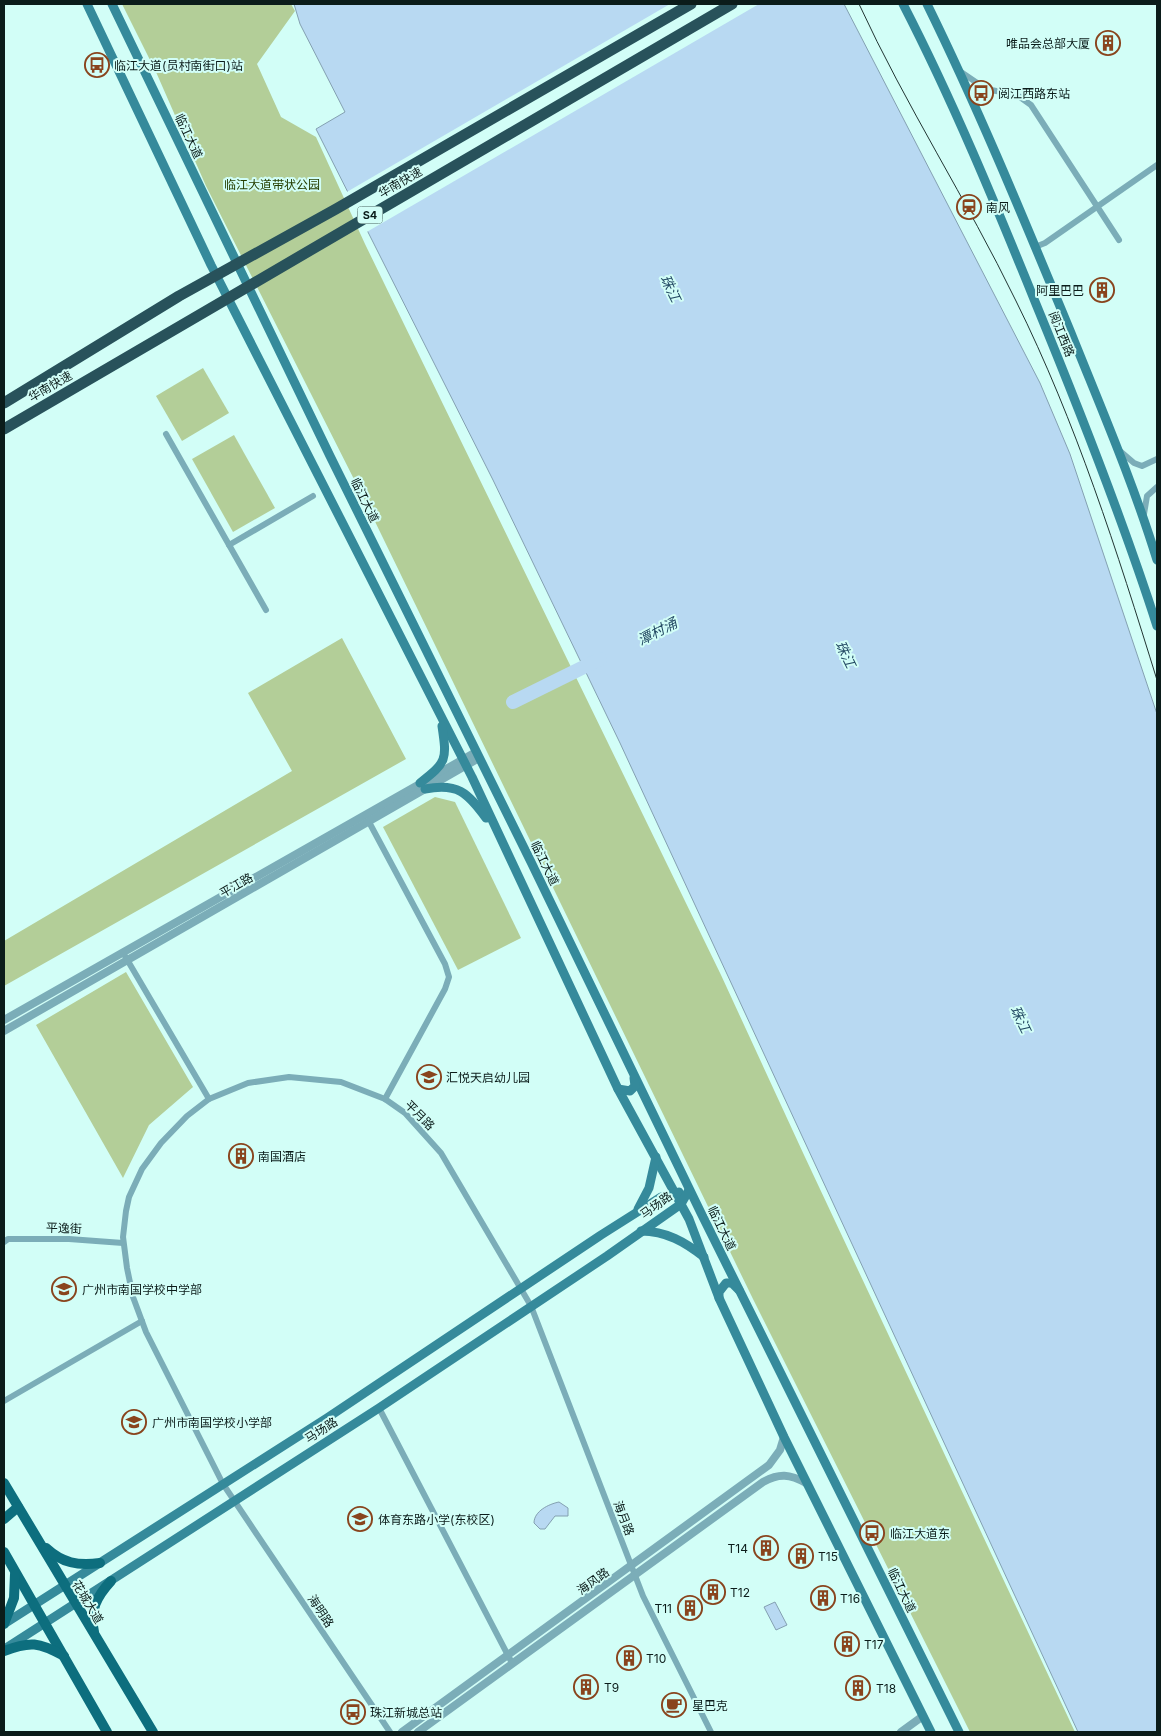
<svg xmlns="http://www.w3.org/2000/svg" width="1161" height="1736" font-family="Inter,'Noto Sans SC',sans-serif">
<rect width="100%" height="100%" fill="#d2fef7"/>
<!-- green -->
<g fill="#b3ce98">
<polygon points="122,4 291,4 295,11 257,64 281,117 316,137 365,244 721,975 804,1155 1075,1732 970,1732 753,1299 365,501 206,186 156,72"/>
<polygon points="203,368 229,413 182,441 156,396"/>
<polygon points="234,435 275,508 233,532 192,459"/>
<polygon points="342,638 406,759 4,986 4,941 292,771 248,693"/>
<polygon points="435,797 455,802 521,938 458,970 383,827"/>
<polygon points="126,972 193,1087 149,1125 123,1178 36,1025"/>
</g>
<!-- water -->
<g fill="#b8d9f2" stroke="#84a0b1">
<polygon points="294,4 844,4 1040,383 1070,454 1157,714 1157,1732 1078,1732 620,743 493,480 316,129 345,112 300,24"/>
<path d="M559 1502 568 1508V1516H555L545 1529H540L534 1523C534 1511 549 1504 559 1502Z"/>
<polygon points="775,1602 787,1625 776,1630 764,1607"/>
</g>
<!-- pier -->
<polygon fill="#d2fef7" points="670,4 759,4 365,233 345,193"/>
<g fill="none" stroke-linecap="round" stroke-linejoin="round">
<!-- river -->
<polyline stroke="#b8d9f2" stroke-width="14" points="513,702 600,659"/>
<!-- minor -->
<g stroke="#7badb8" stroke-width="6">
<polyline points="961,72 986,89 1017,95 1031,105 1119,240"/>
<polyline points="1035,247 1045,243 1157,165"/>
<polyline points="166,434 266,610"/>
<polyline points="1120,451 1134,463 1142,466 1157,459"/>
<polyline points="1144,514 1147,496 1157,487"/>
<polyline points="229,545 313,496"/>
<polyline points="369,822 445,964 449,977 445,989 385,1099"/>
<polyline points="125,956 209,1099"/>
<polyline points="4,1242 8,1239 69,1239 123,1243"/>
<polyline points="4,1401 142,1321"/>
<polyline points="379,1408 512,1663"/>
<polyline points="390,1732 223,1484 146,1332 133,1297 127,1268 123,1237 126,1211 129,1197 142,1169 161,1143 187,1116 209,1099 248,1083 289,1077 341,1082 385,1099 405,1113 441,1153 531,1306 643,1596 711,1732"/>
</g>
<!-- tertiary -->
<g stroke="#7badb8" stroke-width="8">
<polyline points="4,1020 476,752"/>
<polyline points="4,1031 479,758"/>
<polyline points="402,1732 769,1465 780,1450 784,1437"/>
<path d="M418 1732 763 1482C779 1473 790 1474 806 1483"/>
<polyline points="901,1732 923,1716"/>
</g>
<!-- secondary -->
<g stroke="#358a9b" stroke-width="9">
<polyline points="87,4 211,265 472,777 618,1089 689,1219 719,1298 784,1437 931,1732"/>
<polyline points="112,4 330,456 531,862 701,1213 959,1732"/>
<path d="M903 4C953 101 995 203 1036 304 1080 411 1122 517 1157 626"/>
<path d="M927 4C980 112 1025 222 1071 333 1101 408 1133 482 1157 560"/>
<path d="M420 783C447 762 447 760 442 726"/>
<path d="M425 789C458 783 467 792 486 818"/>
<polyline points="618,1089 630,1091 635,1086 634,1078"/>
<polyline points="638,1209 649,1188 656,1157"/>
<path d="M641 1231C666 1231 685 1242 704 1257"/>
<polyline points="719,1298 719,1292 726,1283 732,1283 739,1290"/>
<polyline points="4,1624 327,1418 601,1235 661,1197 679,1192"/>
<polyline points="6,1648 379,1408 607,1256 681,1204 689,1190"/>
</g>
<!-- primary -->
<g stroke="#0d6e7e" stroke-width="10">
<polyline points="4,1483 153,1732"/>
<polyline points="4,1519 18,1507"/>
<path d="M46 1548C62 1563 78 1566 100 1563"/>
<polyline points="4,1552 107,1732"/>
<polyline points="4,1624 14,1598 15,1574"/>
<path d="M94 1632C89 1611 97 1596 111 1581"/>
<path d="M4 1651C30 1641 39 1642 64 1656"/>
</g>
<!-- motorway -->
<g stroke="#28525b" stroke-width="11">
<polyline points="4,403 179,296 336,209 691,4"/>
<polyline points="4,429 732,4"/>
</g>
<!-- tram -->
<path stroke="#213533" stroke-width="1" d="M859 4C906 106 967 200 1016 301 1076 422 1117 551 1157 680"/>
</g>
<!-- icons -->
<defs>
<symbol id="building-ring" viewBox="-11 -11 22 22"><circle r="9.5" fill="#d2fef7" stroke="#89441d" stroke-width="1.5"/><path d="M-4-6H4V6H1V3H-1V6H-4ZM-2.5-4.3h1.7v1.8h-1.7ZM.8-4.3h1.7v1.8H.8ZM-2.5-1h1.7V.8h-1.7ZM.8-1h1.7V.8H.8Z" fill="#89441d"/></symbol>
<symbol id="bus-ring" viewBox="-11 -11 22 22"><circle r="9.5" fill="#d2fef7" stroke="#89441d" stroke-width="1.5"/><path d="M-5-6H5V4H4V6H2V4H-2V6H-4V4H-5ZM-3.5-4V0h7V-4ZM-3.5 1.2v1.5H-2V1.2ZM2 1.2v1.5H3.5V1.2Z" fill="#89441d"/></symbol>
<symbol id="station-ring" viewBox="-11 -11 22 22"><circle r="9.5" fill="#d2fef7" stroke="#89441d" stroke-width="1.5"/><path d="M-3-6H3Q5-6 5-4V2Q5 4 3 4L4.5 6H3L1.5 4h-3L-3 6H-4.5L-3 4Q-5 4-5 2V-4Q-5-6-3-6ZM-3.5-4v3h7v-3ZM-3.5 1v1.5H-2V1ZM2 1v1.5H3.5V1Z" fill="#89441d"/></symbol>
<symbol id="school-ring" viewBox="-11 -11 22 22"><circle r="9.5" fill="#d2fef7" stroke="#89441d" stroke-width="1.5"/><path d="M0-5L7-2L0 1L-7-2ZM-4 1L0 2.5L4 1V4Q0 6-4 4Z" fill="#89441d"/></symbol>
<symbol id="cafe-ring" viewBox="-11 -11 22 22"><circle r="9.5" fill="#d2fef7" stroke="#89441d" stroke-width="1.5"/><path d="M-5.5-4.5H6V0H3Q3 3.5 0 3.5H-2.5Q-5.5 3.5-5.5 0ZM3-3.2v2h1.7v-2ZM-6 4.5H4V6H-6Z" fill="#89441d"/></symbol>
</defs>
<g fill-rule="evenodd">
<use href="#building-ring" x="1094" y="29" width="28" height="28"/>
<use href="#bus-ring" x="83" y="51" width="28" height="28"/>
<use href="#bus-ring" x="967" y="79" width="28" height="28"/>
<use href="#station-ring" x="955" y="193" width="28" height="28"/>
<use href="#building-ring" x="1088" y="276" width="28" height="28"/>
<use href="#school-ring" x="415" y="1063" width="28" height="28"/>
<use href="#building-ring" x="227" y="1142" width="28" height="28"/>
<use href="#school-ring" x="50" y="1275" width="28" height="28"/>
<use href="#school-ring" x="120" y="1408" width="28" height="28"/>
<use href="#school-ring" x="346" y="1505" width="28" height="28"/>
<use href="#bus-ring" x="858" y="1519" width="28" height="28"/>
<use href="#building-ring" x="752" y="1534" width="28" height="28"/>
<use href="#building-ring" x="787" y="1542" width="28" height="28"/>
<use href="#building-ring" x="699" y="1578" width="28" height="28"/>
<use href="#building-ring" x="809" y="1584" width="28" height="28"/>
<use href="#building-ring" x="676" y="1594" width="28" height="28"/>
<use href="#building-ring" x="833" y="1630" width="28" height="28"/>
<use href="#building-ring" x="615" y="1644" width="28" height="28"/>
<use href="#building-ring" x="572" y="1673" width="28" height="28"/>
<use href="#building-ring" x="844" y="1674" width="28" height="28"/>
<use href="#cafe-ring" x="660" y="1691" width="28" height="28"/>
<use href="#bus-ring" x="339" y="1698" width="28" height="28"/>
</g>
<g text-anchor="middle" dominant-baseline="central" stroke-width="4" stroke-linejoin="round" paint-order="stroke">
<!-- shield labels -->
<rect fill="#d2fef7" stroke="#47605c" stroke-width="1" x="357.5" y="206.5" width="25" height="17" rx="4"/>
<g font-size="11" font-weight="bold" fill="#0b1c1a">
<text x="370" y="215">S4</text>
</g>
<!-- poi labels -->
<g font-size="12" fill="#0b1c1a" stroke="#d2fef7" text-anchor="start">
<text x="1090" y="43" text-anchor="end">唯品会总部大厦</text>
<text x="114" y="65">临江大道(员村南街口)站</text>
<text x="998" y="93">阅江西路东站</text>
<text x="986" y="207">南风</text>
<text x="1084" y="290" text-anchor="end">阿里巴巴</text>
<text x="446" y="1077">汇悦天启幼儿园</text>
<text x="258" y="1156">南国酒店</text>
<text x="82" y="1289">广州市南国学校中学部</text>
<text x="152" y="1422">广州市南国学校小学部</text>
<text x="378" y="1519">体育东路小学(东校区)</text>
<text x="890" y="1533">临江大道东</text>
<text x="748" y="1548" text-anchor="end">T14</text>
<text x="818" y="1556">T15</text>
<text x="730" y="1592">T12</text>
<text x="840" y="1598">T16</text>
<text x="672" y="1608" text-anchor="end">T11</text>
<text x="864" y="1644">T17</text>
<text x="646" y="1658">T10</text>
<text x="604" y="1687">T9</text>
<text x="876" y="1688">T18</text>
<text x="692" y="1705">星巴克</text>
<text x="370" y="1712">珠江新城总站</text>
</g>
<!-- street labels -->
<g font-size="12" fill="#0b1c1a" stroke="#d2fef7">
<text transform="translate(189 136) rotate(65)">临江大道</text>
<text transform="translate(400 182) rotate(-30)">华南快速</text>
<text transform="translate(1062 334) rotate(68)">阅江西路</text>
<text transform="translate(50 386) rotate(-30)">华南快速</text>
<text transform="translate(365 500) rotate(64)">临江大道</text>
<text transform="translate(545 863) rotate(64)">临江大道</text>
<text transform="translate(236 885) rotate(-30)">平江路</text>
<text transform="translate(420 1115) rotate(45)">平月路</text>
<text transform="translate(656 1205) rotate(-36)">马场路</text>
<text transform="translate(64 1228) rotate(2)">平逸街</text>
<text transform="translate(722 1228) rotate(64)">临江大道</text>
<text transform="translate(321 1430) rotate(-33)">马场路</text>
<text transform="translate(624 1518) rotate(69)">海月路</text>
<text transform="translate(593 1581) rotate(-36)">海风路</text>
<text transform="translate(902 1590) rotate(64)">临江大道</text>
<text transform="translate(88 1602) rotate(59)">花城大道</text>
<text transform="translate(321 1611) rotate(56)">海明路</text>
</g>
<!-- park labels -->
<g font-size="12" fill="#253e00" stroke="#d2fef7">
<text x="272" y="184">临江大道带状公园</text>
</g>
<!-- water labels -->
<g font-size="14" font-style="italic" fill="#234963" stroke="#d2fef7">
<text transform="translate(671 288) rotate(64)">珠江</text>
<text transform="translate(657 631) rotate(-27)">潭村涌</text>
<text transform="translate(846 654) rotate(64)">珠江</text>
<text transform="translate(1021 1019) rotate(64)">珠江</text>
</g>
</g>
<!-- border -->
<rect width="1161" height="1736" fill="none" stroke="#0b1c1a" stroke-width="10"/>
</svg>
